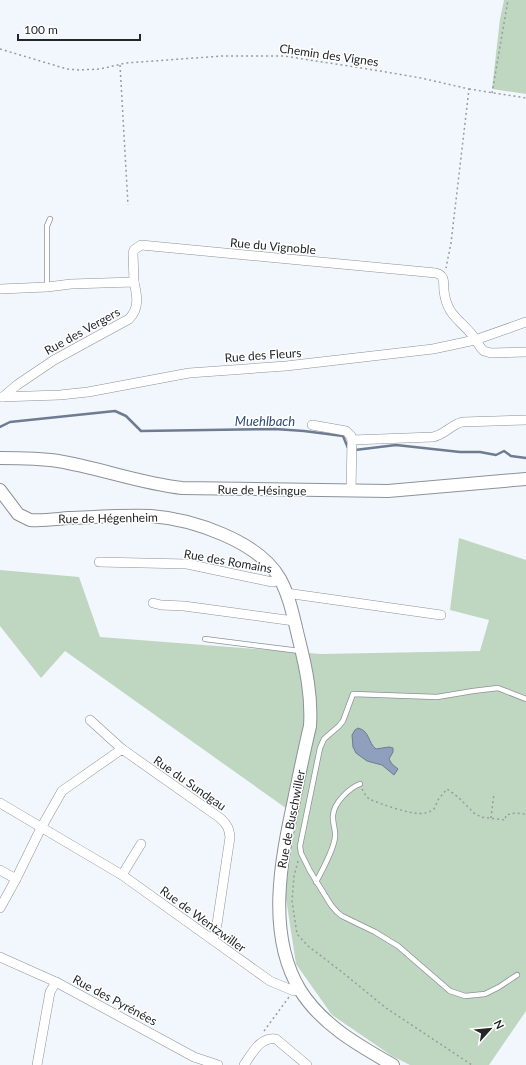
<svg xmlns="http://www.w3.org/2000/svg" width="526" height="1065" font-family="Lato,sans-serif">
<rect width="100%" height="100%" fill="#f1f7fd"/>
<!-- green -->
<g fill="#bfd6c1">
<polygon points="504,0 526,0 526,94 492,89 500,19"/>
<polygon points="459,538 526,560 526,1011 489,1065 410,1065 392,1056 332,1015 296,964 285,892 297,816 65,651 41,678 0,626 0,570 79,577 100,637 321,654 480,651 489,620 450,610"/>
</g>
<!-- water -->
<path fill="#8ea0bd" stroke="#6e7b90" d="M358 728C370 731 368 743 376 749L389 747 393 748V752L389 759 392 764 398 769 394 775 382 765 367 761 356 753 353 747 352 735 355 730Z"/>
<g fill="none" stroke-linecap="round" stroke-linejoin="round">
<!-- stream -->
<g stroke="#6e7b90" stroke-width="2.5">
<polyline points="0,427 10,422 115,411 126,416 141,431 275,429 304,431 343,436 348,448"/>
<polyline points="355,450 396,445 460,452 480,452 496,455 504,451 511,456 526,458"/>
</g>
<defs>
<g id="service">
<polyline points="47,287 47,226 50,219"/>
<polyline points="205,639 300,651"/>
<path d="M316 882C322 871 334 849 335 837 336 830 332 822 333 815 334 803 349 788 360 784"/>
<polyline points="517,975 499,987 485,994 465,996 450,991 398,946 375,932 342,916 337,912 331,905 310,871 301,853 300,846 320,748 324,739 339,726 343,721 353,694 437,697 473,691 498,688 526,699"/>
</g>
<g id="minor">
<path d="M134 282 133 253 134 250 141 245 436 273C446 276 443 283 444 291 447 316 460 319 473 336 477 341 479 347 484 351L491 353 526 352"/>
<path d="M0 289 47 287 71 284 134 282C137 295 140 308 129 319L54 360 17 385 3 397"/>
<polyline points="0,397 60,395 88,392 189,373 286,366 433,349 475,340 526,322"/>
<polyline points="312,425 346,431 351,436 352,440"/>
<path d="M351 491 352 440 433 437C444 435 451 425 462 422L526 420"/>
<polyline points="99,562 187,564 272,582 281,580"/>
<polyline points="286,593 441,615"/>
<polyline points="153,603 161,605 184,606 294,621"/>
<polyline points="90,720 122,749"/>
<polyline points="0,803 122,875 270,981 294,991 300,989"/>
<polyline points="0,870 16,879"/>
<polyline points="122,875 141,844"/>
<path d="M0 908 16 879 41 828 62 791 122 749 220 818C227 824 229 828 230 837L217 924 213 940"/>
<polyline points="0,957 56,982 194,1057 218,1065"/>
<polyline points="37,1065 50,992 56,982"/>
<path d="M244 1065C252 1054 260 1036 276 1039L307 1065"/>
</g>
<g id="tertiary">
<path d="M0 458C19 458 39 458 58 461 100 468 139 483 182 488L388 491 526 479"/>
<path d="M0 490 18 514 30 520C43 521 56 519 69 518 96 517 124 515 151 516 192 519 259 541 280 579 290 597 294 620 299 640 306 668 312 696 310 726 304 751 299 776 294 800 281 860 266 934 300 990 322 1025 358 1045 393 1065"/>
</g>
</defs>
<!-- service casing -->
<use href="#service" stroke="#8c9297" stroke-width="6"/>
<!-- minor casing -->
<use href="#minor" stroke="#8c9297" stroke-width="10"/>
<!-- tertiary casing -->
<use href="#tertiary" stroke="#8c9297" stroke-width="14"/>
<!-- path -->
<g stroke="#989ca0" stroke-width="1.5" stroke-dasharray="2 3" stroke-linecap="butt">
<polyline points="0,49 67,69 79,70 100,69 126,63 222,56 284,56 374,70 421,78 469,89 451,243 446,268"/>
<polyline points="120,65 128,205"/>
<polyline points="469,89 526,98"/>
<polyline points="492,93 508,0"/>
<path d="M362 789 366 796 369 799C381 804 413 816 425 813 428 813 431 811 434 809L438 800 447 789 458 797 474 813 481 817 505 820 506 815 515 813 526 814"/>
<polyline points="491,818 494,793"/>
<polyline points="298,861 294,876 292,901 297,934 308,946 342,972 386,1008 472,1065"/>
<polyline points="264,1031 289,997"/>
</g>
<!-- service -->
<use href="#service" stroke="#fff" stroke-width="4.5"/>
<!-- minor -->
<use href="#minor" stroke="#fff" stroke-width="9"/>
<!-- tertiary -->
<use href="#tertiary" stroke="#fff" stroke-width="12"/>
</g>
<g text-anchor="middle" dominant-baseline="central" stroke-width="3" stroke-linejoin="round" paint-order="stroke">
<!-- street labels -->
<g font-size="12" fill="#242628" stroke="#fff">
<text transform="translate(329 55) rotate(8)">Chemin des Vignes</text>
<text transform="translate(273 246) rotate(5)">Rue du Vignoble</text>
<text transform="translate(82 331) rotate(-29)">Rue des Vergers</text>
<text transform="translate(263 355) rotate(-4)">Rue des Fleurs</text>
<text transform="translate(262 490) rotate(1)">Rue de Hésingue</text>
<text transform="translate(108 518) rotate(-1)">Rue de Hégenheim</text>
<text transform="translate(228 561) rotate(10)">Rue des Romains</text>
<text transform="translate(190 783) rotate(35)">Rue du Sundgau</text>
<text transform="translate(291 819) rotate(-79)">Rue de Buschwiller</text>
<text transform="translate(203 919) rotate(36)">Rue de Wentzwiller</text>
<text transform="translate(115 1000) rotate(28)">Rue des Pyrénées</text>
</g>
<!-- water labels -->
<g font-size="13" font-style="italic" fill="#304b74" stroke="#fff">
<text x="265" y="421">Muehlbach</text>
</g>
</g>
<!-- north arrow -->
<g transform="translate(490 1029) rotate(63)" stroke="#ffffff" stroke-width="3" paint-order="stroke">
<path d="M0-3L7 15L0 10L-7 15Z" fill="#242628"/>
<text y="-6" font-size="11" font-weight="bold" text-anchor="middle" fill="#242628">N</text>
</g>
<!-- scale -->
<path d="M18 34v6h122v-6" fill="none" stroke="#242628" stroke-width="2"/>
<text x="24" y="34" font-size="12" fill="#242628" stroke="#ffffff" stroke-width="3" paint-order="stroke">100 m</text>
</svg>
